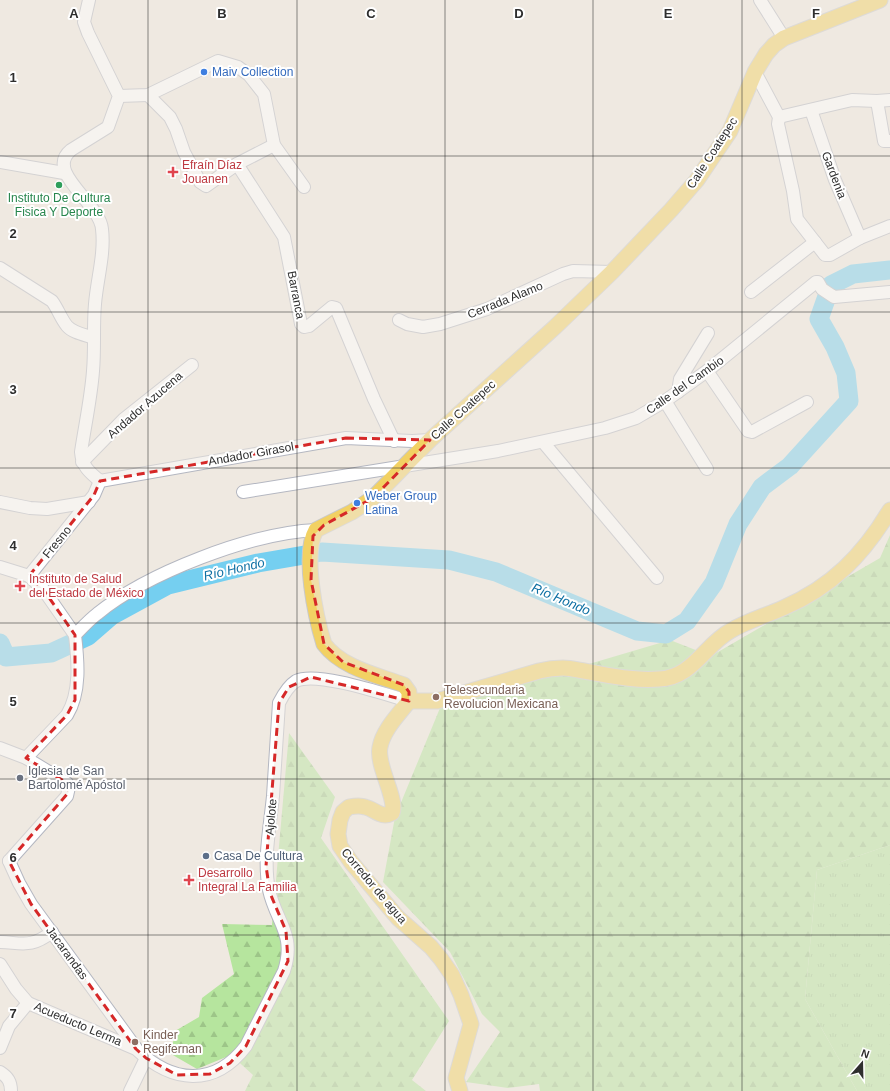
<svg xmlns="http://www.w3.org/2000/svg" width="890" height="1091" font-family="Helvetica,sans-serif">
<defs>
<pattern id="grass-tufts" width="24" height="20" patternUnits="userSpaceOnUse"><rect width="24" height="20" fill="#b6e59e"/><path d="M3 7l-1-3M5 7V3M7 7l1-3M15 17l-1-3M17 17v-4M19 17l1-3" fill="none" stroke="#9dc588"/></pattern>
<pattern id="forest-firs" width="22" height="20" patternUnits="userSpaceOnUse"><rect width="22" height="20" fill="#b6e59e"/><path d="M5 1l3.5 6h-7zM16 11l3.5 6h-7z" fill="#9dc588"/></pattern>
</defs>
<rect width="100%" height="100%" fill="#efe9e1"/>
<!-- grass -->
<polygon fill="url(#grass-tufts)" points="890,845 890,1091 857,1091 805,999 817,870"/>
<!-- forest -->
<g fill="url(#forest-firs)">
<polygon points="890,535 890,845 817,870 805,999 857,1091 540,1091 539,1084 508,1088 466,1082 500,1032 482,1014 450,952 383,882 395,817 440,708 670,640 711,656 880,558"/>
<polygon points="289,733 335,797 321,838 449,1021 412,1080 426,1091 245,1091 253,1075 231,1055 197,1069 171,1054 175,1031 199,1017 202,998 234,974 222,924 272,925"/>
</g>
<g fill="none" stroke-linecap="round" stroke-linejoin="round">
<!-- river -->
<polyline stroke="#75cff0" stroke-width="19" points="0,643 6,657 51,653 88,636 111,616 168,585 258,563 322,552 449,560 496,572 637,631 666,634 687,621 714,583 738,524 762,487 790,466 849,401 846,373 835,347 819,319 831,285 853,274 890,270"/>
<defs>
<g id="minor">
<path d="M89 0 84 22 88 33 119 96 108 127 71 150C44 172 100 203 102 229 105 254 97 279 95 304 93 326 95 349 93 371 91 398 85 425 81 452 82 466 89 472 100 481L346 438 412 441 430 440"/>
<polyline points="760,0 784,38"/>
<polyline points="755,72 779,117 778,124 793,191 797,219 825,255 830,255 860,238 890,226"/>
<polyline points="148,95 170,117 176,129 184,152 200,182 206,186 237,164 274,145"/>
<polyline points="119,96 148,95 218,61 238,67 249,75 264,94 274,145 304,187"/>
<polyline points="877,101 884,141 890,141"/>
<polyline points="811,110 835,180 860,238"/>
<polyline points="779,117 852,100 877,101 890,100"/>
<polyline points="0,162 64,173"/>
<polyline points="237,164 284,237 301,324 304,327 309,326 332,307 336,308 374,399 394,441"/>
<path d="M0 268 52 301C58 309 61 319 67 326 73 333 86 335 94 338"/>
<polyline points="751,292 815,242"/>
<polyline points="399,320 407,324 423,327 440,324 487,309 563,274 573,271 612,272"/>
<polyline points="707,371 748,431 752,432 807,402"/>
<polyline points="678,392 680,379 708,333"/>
<polyline points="665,401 707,469"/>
<polyline points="543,442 657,578"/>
<polyline points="82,462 124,419 192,365"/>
<polyline points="243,492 498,451 605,428 636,418 665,401 707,371 816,282 818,282 822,289 834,297 890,292"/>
<polyline points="0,502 30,508 47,509 89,502"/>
<polyline points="0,567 29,576 43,589 75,635"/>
<polyline points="29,576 94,495 100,481"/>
<polyline points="0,748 26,758 67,783 69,787 67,796 9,861"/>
<path d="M26 758 67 715C81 692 78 661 75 635 82 628 89 620 97 614 147 573 251 533 316 530"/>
<polyline points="9,861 19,883 31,904 136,1048"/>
<path d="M0 942C24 943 31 948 52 932"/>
<path d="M0 964 16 989 28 1003 136 1049C172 1083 214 1088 246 1046L284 971C296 934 276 922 269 890 263 860 270 827 273 796 275 765 277 734 279 703 283 695 288 686 296 681 317 671 384 694 409 701"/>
<polyline points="0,1048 9,1026 28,1003"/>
<path d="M0 1072C8 1077 11 1082 11 1091"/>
<polyline points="130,1091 146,1058"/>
</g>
<g id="major">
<path d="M409 701V692L404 685C377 675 342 668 324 644 316 618 302 554 316 530L352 512 373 498 430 440 555 327 612 272 671 210 697 180 730 131 755 72 766 54 774 45 784 38 880 0"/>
<path d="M409 701H437L539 671C547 669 555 668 563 668 572 668 581 671 590 672 613 676 636 681 659 679 692 678 705 645 730 631 747 621 765 616 783 608 832 587 863 555 890 510"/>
<path d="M409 701C399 714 383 730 380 747 376 766 398 799 392 813 381 819 375 809 365 807 360 805 354 806 349 807L343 812 340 820 338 834 340 846 351 862 398 918 431 947 441 959 452 975 461 995 471 1024 456 1078 460 1091"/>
</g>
</defs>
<!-- minor casing -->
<use href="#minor" stroke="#b4b7c1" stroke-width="14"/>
<!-- major casing -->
<use href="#major" stroke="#c9c9c9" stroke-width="17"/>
<!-- minor -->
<use href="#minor" stroke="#fff" stroke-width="12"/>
<!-- major -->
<use href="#major" stroke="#f2d163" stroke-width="15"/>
</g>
<!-- marked area -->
<path d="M0 0H890V1091H0ZM346 438 430 440 373 498 324 525 313 536 311 580 324 644 343 662 404 685 409 692V701L311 677 289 687 279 703 266 866 270 893 286 931 288 961 246 1046 230 1063 210 1074 177 1075 146 1058 136 1049 31 904 9 861 69 792 67 783 26 758 67 715 75 700V635L43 589 29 576 94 495 100 481Z" fill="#efe9e1" fill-opacity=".55" fill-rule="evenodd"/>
<path fill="none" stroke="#d62828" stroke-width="3" stroke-dasharray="8 5" stroke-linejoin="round" d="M346 438 430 440 373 498 324 525 313 536 311 580 324 644 343 662 404 685 409 692V701L311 677 289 687 279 703 266 866 270 893 286 931 288 961 246 1046 230 1063 210 1074 177 1075 146 1058 136 1049 31 904 9 861 69 792 67 783 26 758 67 715 75 700V635L43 589 29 576 94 495 100 481Z"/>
<!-- grid -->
<path fill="none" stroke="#2e2e2e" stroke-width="1" stroke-opacity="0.55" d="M148 0V1091M297 0V1091M445 0V1091M593 0V1091M742 0V1091M0 156H890M0 312H890M0 468H890M0 623H890M0 779H890M0 935H890"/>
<!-- markers -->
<g fill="#3f7fe0" stroke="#fff" stroke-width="1.5">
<circle cx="204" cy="72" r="4"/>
<circle cx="357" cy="503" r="4"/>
</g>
<g fill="#e0444e" stroke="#fff" stroke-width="1.5">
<path d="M171 166h4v4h4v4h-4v4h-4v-4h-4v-4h4z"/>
<path d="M18 580h4v4h4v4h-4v4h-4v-4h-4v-4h4z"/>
<path d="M187 874h4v4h4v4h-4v4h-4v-4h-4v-4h4z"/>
</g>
<circle fill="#2e9e5b" stroke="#fff" stroke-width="1.5" cx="59" cy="185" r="4"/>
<g fill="#8d6e63" stroke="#fff" stroke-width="1.5">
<circle cx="436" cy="697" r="4"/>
<circle cx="135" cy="1042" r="4"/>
</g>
<circle fill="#6b7280" stroke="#fff" stroke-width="1.5" cx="20" cy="778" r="4"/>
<circle fill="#5c6f8a" stroke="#fff" stroke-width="1.5" cx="206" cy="856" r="4"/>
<g text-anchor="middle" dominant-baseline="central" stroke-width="4" stroke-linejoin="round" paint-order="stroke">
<!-- shop labels -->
<g font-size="12" fill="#366cbe" stroke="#fff" text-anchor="start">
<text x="212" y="72">Maiv Collection</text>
<text x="365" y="496">Weber Group<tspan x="365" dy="14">Latina</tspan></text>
</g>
<!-- street labels -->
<g font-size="12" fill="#2e2e2e" stroke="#fff">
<text transform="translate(712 153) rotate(-57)">Calle Coatepec</text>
<text transform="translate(834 175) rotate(69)">Gardenia</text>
<text transform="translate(296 295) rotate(79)">Barranca</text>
<text transform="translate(505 300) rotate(-22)">Cerrada Alamo</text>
<text transform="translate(685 385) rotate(-35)">Calle del Cambio</text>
<text transform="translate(145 405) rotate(-41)">Andador Azucena</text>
<text transform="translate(463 410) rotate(-42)">Calle Coatepec</text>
<text transform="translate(251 454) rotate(-10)">Andador Girasol</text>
<text transform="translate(57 542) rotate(-51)">Fresno</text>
<text transform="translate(271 817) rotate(-85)">Ajolote</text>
<text transform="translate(374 886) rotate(50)">Corredor de agua</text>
<text transform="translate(67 953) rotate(54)">Jacarandas</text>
<text transform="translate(78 1024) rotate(23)">Acueducto Lerma</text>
</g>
<!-- health labels -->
<g font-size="12" fill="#be3a42" stroke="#fff" text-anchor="start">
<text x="182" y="165">Efraín Díaz<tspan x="182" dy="14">Jouanen</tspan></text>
<text x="29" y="579">Instituto de Salud<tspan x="29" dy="14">del Estado de México</tspan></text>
<text x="198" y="873">Desarrollo<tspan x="198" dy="14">Integral La Familia</tspan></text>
</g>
<!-- leisure labels -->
<g font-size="12" fill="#27864d" stroke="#fff">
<text x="59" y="198">Instituto De Cultura<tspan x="59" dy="14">Fisica Y Deporte</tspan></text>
</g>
<!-- education labels -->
<g font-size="12" fill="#785e54" stroke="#fff" text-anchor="start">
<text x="444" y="690">Telesecundaria<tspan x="444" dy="14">Revolucion Mexicana</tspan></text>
<text x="143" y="1035">Kinder<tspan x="143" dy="14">Regifernan</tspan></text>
</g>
<!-- worship labels -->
<g font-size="12" fill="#5b616d" stroke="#fff" text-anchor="start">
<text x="28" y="771">Iglesia de San<tspan x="28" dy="14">Bartolomé Apóstol</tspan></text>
</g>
<!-- service labels -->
<g font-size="12" fill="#4e5e75" stroke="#fff" text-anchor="start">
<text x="214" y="856">Casa De Cultura</text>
</g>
<!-- water labels -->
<g font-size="13" font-style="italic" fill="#0d6fa3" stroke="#fff">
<text transform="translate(234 569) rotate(-13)">Río Hondo</text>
<text transform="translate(561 599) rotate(23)">Río Hondo</text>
</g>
</g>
<g font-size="13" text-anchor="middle" font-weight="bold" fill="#2e2e2e" stroke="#fff" stroke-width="4" stroke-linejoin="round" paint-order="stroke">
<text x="74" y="18">A</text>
<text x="222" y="18">B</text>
<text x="371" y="18">C</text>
<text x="519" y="18">D</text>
<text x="668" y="18">E</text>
<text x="816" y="18">F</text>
<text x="13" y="82">1</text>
<text x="13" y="238">2</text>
<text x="13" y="394">3</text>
<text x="13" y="550">4</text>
<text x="13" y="706">5</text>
<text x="13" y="862">6</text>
<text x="13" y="1018">7</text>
</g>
<!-- north arrow -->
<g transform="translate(862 1063) rotate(20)" stroke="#ffffff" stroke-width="3" paint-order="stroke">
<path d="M0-3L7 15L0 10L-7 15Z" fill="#2e2e2e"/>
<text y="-6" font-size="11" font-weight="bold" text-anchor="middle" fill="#2e2e2e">N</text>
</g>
</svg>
